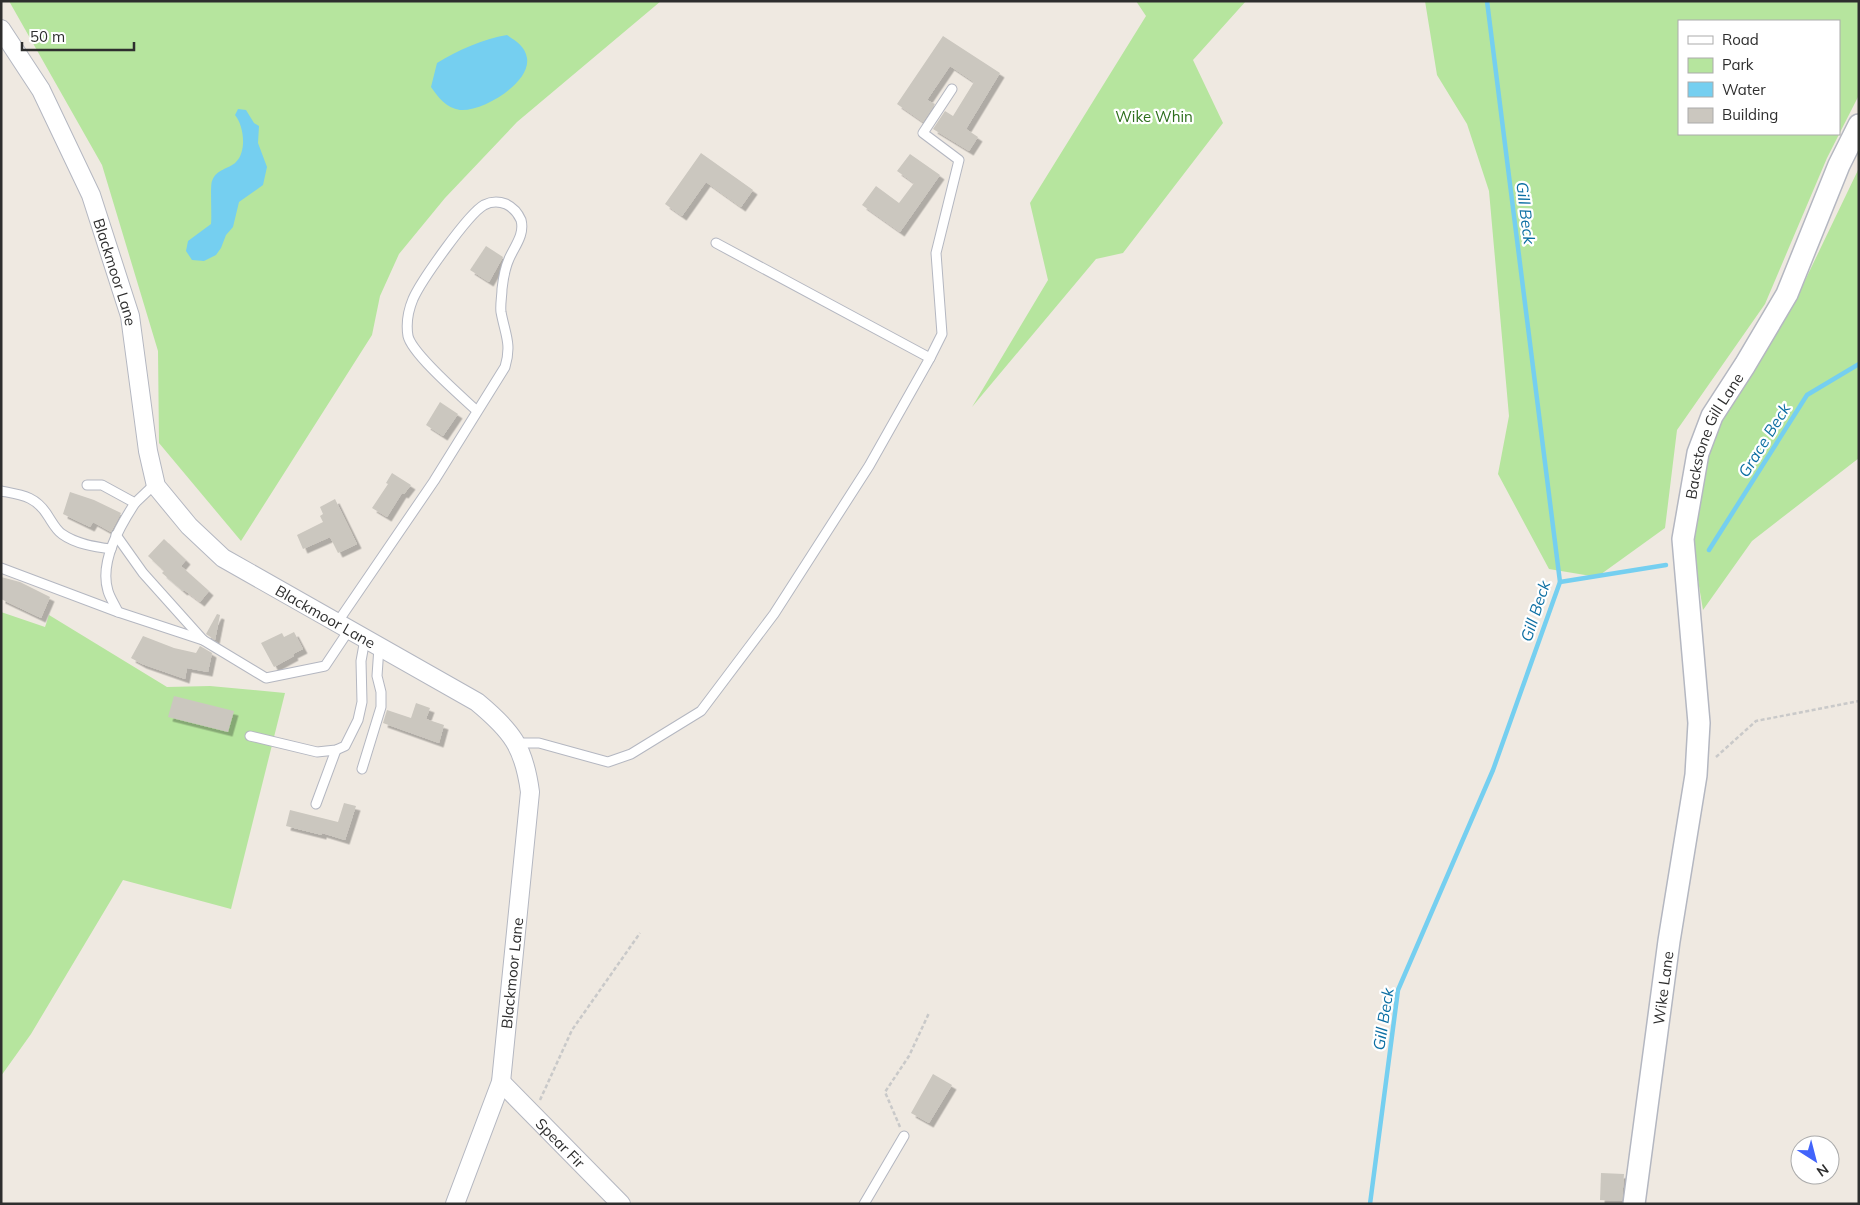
<svg xmlns="http://www.w3.org/2000/svg" width="1860" height="1205" font-family="Mulish,sans-serif">
<defs>
<filter id="shadow"><feDropShadow dx="4.5" dy="4.5" stdDeviation="0" flood-color="#0004"/></filter>
</defs>
<rect width="100%" height="100%" fill="#efe9e1"/>
<!-- green -->
<g fill="#b6e59e" fill-rule="evenodd">
<polygon points="9,1 661,1 517,122 445,198 399,254 380,296 372,335 241,541 159,443 158,351 102,165"/>
<polygon points="1136,1 1246,1 1193,60 1223,123 1123,253 1096,259 972,407 1048,280 1030,203 1146,16"/>
<path d="M1425 1H1859V95L1827 158 1765 304 1677 430 1665 528 1597 577 1549 569 1498 474 1509 416 1489 191 1467 124 1437 75ZM1679 21H1839V134H1679Z"/>
<polygon points="1859,168 1859,458 1752,541 1703,610 1691,538 1712,426 1799,293"/>
<polygon points="1,612 45,627 49,615 167,687 210,686 285,693 231,909 123,880 31,1034 1,1076"/>
</g>
<!-- water -->
<g fill="#75cff0">
<path d="M507 35C516 41 525 46 527 58 531 83 482 112 460 110 446 108 438 97 431 87L437 63C458 50 483 39 507 35Z"/>
<path d="M238 109 246 110 254 123 259 126 258 143 267 167 263 185 239 202 233 227 226 235 221 248 216 255 204 261 192 260 186 251 188 241 211 224C212 216 210 186 212 181 217 168 228 170 236 162 247 151 244 126 235 115Z"/>
</g>
<g fill="none" stroke-linecap="round" stroke-linejoin="round">
<!-- stream -->
<g stroke="#75cff0" stroke-width="4.5">
<polyline points="1709,550 1807,395 1859,364"/>
<polyline points="1560,582 1666,565"/>
<polyline points="1370,1204 1398,990 1493,770 1560,582 1487,1"/>
</g>
</g>
<!-- building -->
<g fill="#cbc7bf" filter="url(#shadow)">
<polygon points="943,36 1000,73 966,129 978,137 969,151 933,129 945,111 953,116 974,82 950,66 927,100 935,104 923,122 897,104"/>
<polygon points="701,153 753,190 741,207 706,182 682,216 665,204"/>
<polygon points="910,154 940,175 900,232 862,205 876,186 899,203 914,183 897,171"/>
<polygon points="486,246 503,257 489,282 470,270"/>
<polygon points="440,402 458,414 443,436 426,425"/>
<polygon points="392,473 411,485 404,494 402,493 387,517 372,508 388,484 386,483"/>
<polygon points="70,492 94,500 121,513 111,532 93,522 90,527 63,514"/>
<polygon points="335,499 357,544 338,553 330,537 303,549 297,535 323,522 320,516 323,514 320,507"/>
<polygon points="164,539 186,560 181,566 209,591 200,602 184,590 183,591 162,573 164,571 148,556"/>
<polygon points="1,577 20,582 50,597 41,618 1,599"/>
<polygon points="217,614 220,615 215,640 206,634"/>
<polygon points="294,632 303,649 293,654 294,656 274,667 261,643 282,633 284,637"/>
<polygon points="143,636 174,648 196,653 200,646 212,653 208,672 187,668 185,679 142,664 131,658"/>
<polygon points="174,696 234,711 228,732 168,717"/>
<polygon points="416,703 430,708 426,719 444,725 439,743 383,723 387,710 411,718"/>
<polygon points="344,803 356,806 345,840 322,833 322,835 286,826 290,810 338,822"/>
<polygon points="933,1074 952,1085 929,1123 911,1113"/>
<polygon points="1601,1173 1624,1174 1622,1201 1600,1200"/>
</g>
<g fill="none" stroke-linecap="round" stroke-linejoin="round">
<defs>
<g id="service">
<polyline points="930,358 942,334 936,253 959,160 923,133 952,89"/>
<polyline points="87,485 102,485 135,503 156,483"/>
<path d="M1 491C22 495 36 496 48 516 52 522 56 530 62 534 76 544 95 547 111 549"/>
<polyline points="116,535 143,573 203,640"/>
<polyline points="1,568 118,612 203,640 266,678 325,666 349,630"/>
<path d="M118 612C115 605 110 598 108 591 99 562 120 526 135 503"/>
<path d="M337 623 434 481 505 367C512 344 505 334 501 312 500 305 502 296 502 289 503 280 505 268 509 259 514 247 525 235 521 220 518 213 512 207 506 204 498 201 490 202 484 205 468 214 421 281 413 299 408 311 406 324 408 336 412 354 462 397 477 411"/>
<polyline points="250,736 317,752 336,750 345,746 358,720 362,702 361,661 365,639"/>
<polyline points="516,743 539,743 608,762 631,754 701,711 774,614 869,466 930,358 716,243"/>
<polyline points="362,769 381,707 381,692 377,676 379,647"/>
<polyline points="316,804 336,750"/>
<polyline points="864,1204 904,1136"/>
</g>
<g id="minor">
<path id="s1" d="M1 29 41 90 91 195 130 316 148 451 156 486 189 526 223 558 477 702C512 731 524 747 530 792L501 1082 455 1204"/>
<path id="s2" d="M501 1082 621 1204"/>
</g>
<g id="tertiary">
<path id="s3" d="M1634 1204 1669 941 1696 775 1699 723 1683 539 1698 453 1712 416 1745 365 1787 294 1839 165 1859 125"/>
</g>
</defs>
<!-- service casing -->
<use href="#service" stroke="#b4b7c1" stroke-width="11"/>
<!-- minor casing -->
<use href="#minor" stroke="#b4b7c1" stroke-width="20"/>
<!-- tertiary casing -->
<use href="#tertiary" stroke="#b4b7c1" stroke-width="24"/>
<!-- path -->
<g stroke="#c9c9c9" stroke-width="2.5" stroke-dasharray="4 2.5" stroke-linecap="butt">
<polyline points="1716,757 1756,721 1859,701"/>
<polyline points="540,1100 572,1030 640,933"/>
<polyline points="900,1127 885,1092 909,1056 929,1013"/>
</g>
<!-- service -->
<use href="#service" stroke="#fff" stroke-width="9"/>
<!-- minor -->
<use href="#minor" stroke="#fff" stroke-width="18"/>
<!-- tertiary -->
<use href="#tertiary" stroke="#fff" stroke-width="21"/>
</g>
<g text-anchor="middle" dominant-baseline="central" stroke-width="4.5" stroke-linejoin="round" paint-order="stroke">
<!-- park labels -->
<g font-size="15" fill="#2c6e1b" stroke="#fff">
<text x="1154" y="116">Wike Whin</text>
</g>
<!-- street labels -->
<g font-size="15" fill="#2e2e2e" stroke="#fff">
<text stroke="none"><textPath href="#s1" startOffset="270">Blackmoor Lane</textPath></text>
<text stroke="none"><textPath href="#s3" startOffset="779">Backstone Gill Lane</textPath></text>
<text stroke="none"><textPath href="#s1" startOffset="705">Blackmoor Lane</textPath></text>
<text transform="translate(512 973) rotate(-84)">Blackmoor Lane</text>
<text stroke="none"><textPath href="#s3" startOffset="218">Wike Lane</textPath></text>
<text stroke="none"><textPath href="#s2" startOffset="85">Spear Fir</textPath></text>
</g>
<!-- water labels -->
<g font-size="16" font-style="italic" fill="#0d6fa3" stroke="#fff">
<text transform="translate(1526 213) rotate(83)">Gill Beck</text>
<text transform="translate(1764 440) rotate(-58)">Grace Beck</text>
<text transform="translate(1535 611) rotate(-72)">Gill Beck</text>
<text transform="translate(1383 1019) rotate(-81)">Gill Beck</text>
</g>
</g>
<!-- border -->
<rect width="1860" height="1205" fill="none" stroke="#2e2e2e" stroke-width="5"/>
<!-- legend -->
<rect x="1678" y="20" width="162" height="115" fill="#ffffff" stroke="#ababab"/>
<rect x="1688" y="36" width="25" height="8" fill="#ffffff" stroke="#ababab"/>
<text x="1722" y="45" font-size="15" fill="#2e2e2e">Road</text>
<rect x="1688" y="58" width="25" height="15" fill="#b6e59e" stroke="#ababab"/>
<text x="1722" y="70" font-size="15" fill="#2e2e2e">Park</text>
<rect x="1688" y="82" width="25" height="15" fill="#75cff0" stroke="#ababab"/>
<text x="1722" y="95" font-size="15" fill="#2e2e2e">Water</text>
<rect x="1688" y="108" width="25" height="15" fill="#cbc7bf" stroke="#ababab"/>
<text x="1722" y="120" font-size="15" fill="#2e2e2e">Building</text>
<!-- north arrow -->
<g transform="translate(1815 1160) rotate(144)"><circle r="24" fill="#ffffff" stroke="#ababab"/>
<path d="M0-4L9 19L0 12L-9 19Z" fill="#4264fb"/>
<text y="-8" font-size="14" font-weight="bold" text-anchor="middle" fill="#2e2e2e">N</text>
</g>
<!-- scale -->
<path d="M22 42v8h112v-8" fill="none" stroke="#2e2e2e" stroke-width="2.5"/>
<text x="30" y="42" font-size="15" fill="#2e2e2e" stroke="#ffffff" stroke-width="4" paint-order="stroke">50 m</text>
</svg>
